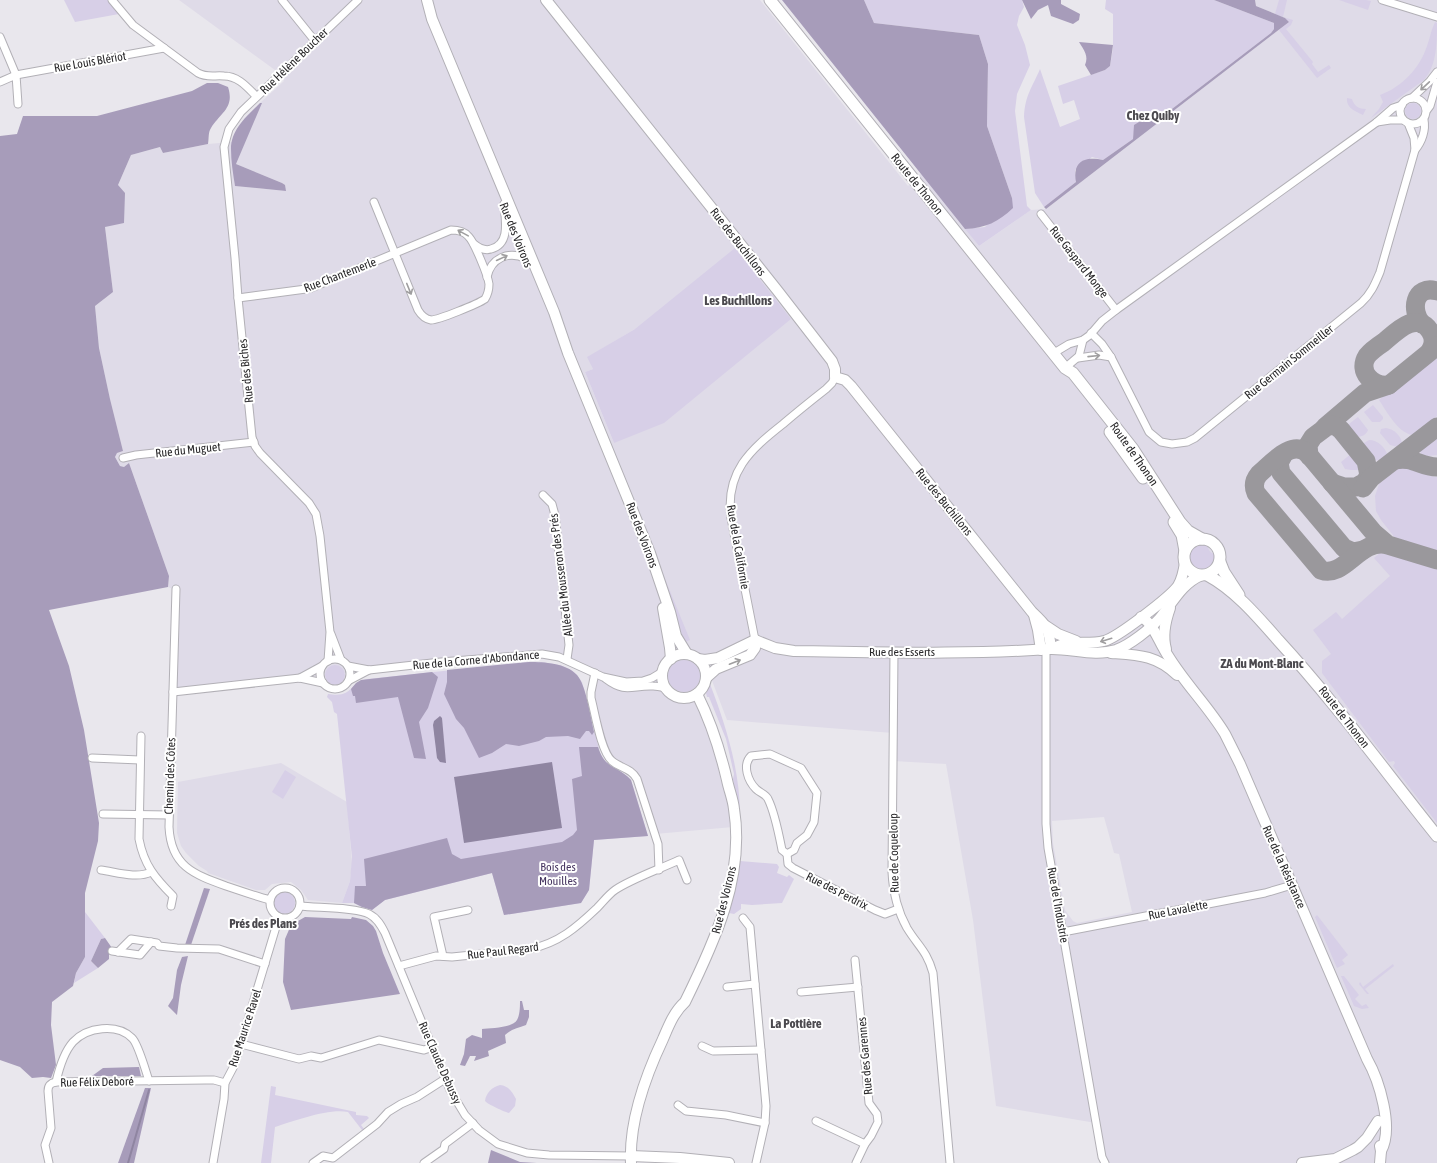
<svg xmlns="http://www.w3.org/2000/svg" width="1437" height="1163" font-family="'Asap Condensed',sans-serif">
<rect width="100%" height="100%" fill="#e9e7ed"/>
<!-- built -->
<g fill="#dfdbe8" fill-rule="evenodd">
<path d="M179 0H760L908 186 921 173 979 246 1031 210 1046 209 1289 22 1285 18 1256 6 1255 0H1437V1163H1103L1096 1123 996 1106 973 920 946 764 893 761V733L727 720 711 678 699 697 714 733 733 827 655 834 637 779 611 760 591 698 595 673 559 657 441 662 173 692 176 590 168 587 169 576 129 463 124 467 120 466 115 457 117 453 123 451 110 399 99 348 95 306 113 292 105 227 118 185 131 155 160 147 163 153 208 144 232 142 231 148 235 186 286 191 282 183 236 164 261 103H260L284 81 275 70ZM635 329 614 443 585 372 593 369 588 357ZM1104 817 1114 853 1119 854 1132 912 1077 923 1073 921 1065 910 1053 843 1052 821Z"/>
<polygon points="281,763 347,802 352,864 350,881 342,903 308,900 301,890 291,882 272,884 265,890 256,890 208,873 207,871 199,866 186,853 181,846 177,833 178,782"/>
</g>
<!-- green -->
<g fill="#d7cfe7">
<polygon points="64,0 108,0 119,14 75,22"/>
<polygon points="864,0 1022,0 1024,7 1019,16 1017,25 1025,45 1030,65 1017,94 1015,111 1027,206 1031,210 979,246 965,229 985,227 1012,198 987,126 988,64 979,35 874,23"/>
<path d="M1106 0H1214L1274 23V29L1271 33 1168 112 1147 117 1135 125 1133 139 1103 160 1092 157 1075 170 1076 182 1044 207 1035 193 1024 117C1025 95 1032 88 1040 69L1060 127 1080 119 1074 100 1063 104 1058 86 1105 70 1110 66 1113 48V14L1105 9Z"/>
<polygon points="1279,0 1287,0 1283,17 1293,20 1291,25 1286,29 1313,62 1312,64 1318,72 1329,65 1331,68 1317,78 1279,30 1289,22 1285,18 1275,14"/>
<polygon points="1339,0 1366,0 1371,1 1368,10"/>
<path d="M1435 22 1437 23C1437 43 1437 65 1424 80L1371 118 1379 109 1383 102 1380 95C1402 87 1420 68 1427 46 1430 38 1431 30 1435 22Z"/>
<path d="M1347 98 1352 99C1354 106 1359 109 1366 109L1363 115C1355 111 1346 108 1347 98Z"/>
<circle cx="1413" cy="111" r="8"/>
<polygon points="735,248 791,319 664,423 614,443 585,372 593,369 587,357 635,329"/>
<path d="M1437 351V416L1413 435C1398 433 1387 412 1379 400Z"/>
<polygon points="1373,405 1383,417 1383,419 1380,422 1372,422 1364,412"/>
<path d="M1358 417 1368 430C1366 436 1358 439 1352 435 1349 433 1347 429 1345 427Z"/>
<path d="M1386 428C1394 429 1401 436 1402 443L1398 447 1390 445 1380 433 1381 429Z"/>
<polygon points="1437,437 1437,455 1428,456 1421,454 1420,450"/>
<path d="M1369 440C1378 440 1385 447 1388 456 1375 466 1370 457 1362 447L1364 443Z"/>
<polygon points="1352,453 1359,462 1361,467 1358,468 1358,470 1351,470 1345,469 1341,462"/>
<polygon points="1408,466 1430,476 1437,477 1437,552 1396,539 1381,520 1376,511 1375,496 1379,484 1398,468"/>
<path d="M1203 543 1207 544C1208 550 1210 553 1216 555 1215 582 1181 571 1190 552 1192 546 1197 544 1203 543Z"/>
<polygon points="1381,552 1437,567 1437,823 1393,766 1395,763 1394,761 1389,762 1322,673 1322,661 1331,654 1313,630 1336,612 1342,619 1390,576 1374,558"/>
<polygon points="663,574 690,640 683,643 678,634"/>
<circle cx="684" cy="676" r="16"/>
<path d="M529 662C544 662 565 663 576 674 578 676 580 680 582 682L600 753C607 768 621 769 631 780L648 836 594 840 589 890 581 903 504 915 492 873 385 900 372 910 362 907 354 903H342L350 881 352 857 337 714 334 712 332 702 327 697 328 694C355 698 347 683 367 679Z"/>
<circle cx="335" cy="675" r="10"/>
<path d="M710 684C726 726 740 770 740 815 740 830 738 845 738 861L737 803 733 779 734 774 726 739 709 697H707L706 693Z"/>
<polygon points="285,770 296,777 283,799 272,792"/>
<polygon points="740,861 777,864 779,867 777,873 787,877 789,875 794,879 782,903 752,905 741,904 741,909 734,914 729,913"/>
<circle cx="284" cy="903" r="11"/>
<polygon points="85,912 105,938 101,939 91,961 98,968 74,983 76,973 85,957"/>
<polygon points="1317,915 1348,955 1342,960 1345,964 1337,968 1315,917"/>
<polygon points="1393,964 1394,966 1365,989 1369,994 1367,994 1359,984 1360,982 1363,987"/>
<polygon points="1341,976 1344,976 1359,995 1355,999 1362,1006 1366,1004 1369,1008 1362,1009 1354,1006"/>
<path d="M500 1085C509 1086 512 1092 516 1099L515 1106 509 1113C505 1112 487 1104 485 1101 486 1093 492 1087 500 1085Z"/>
<path d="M271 1086 276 1087 275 1095 356 1112V1115L367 1116 369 1118 361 1125 364 1129 362 1130 348 1112C329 1108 294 1121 275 1127L271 1163H261Z"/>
</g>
<!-- forest -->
<g fill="#a79cba">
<path d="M782 0H864L874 23 979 35 988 64 987 126 1012 198 1013 208C998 222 986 228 965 229Z"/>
<polygon points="1022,0 1061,0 1061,4 1080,14 1079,20 1073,24 1051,16 1048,5 1038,10 1031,19"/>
<path d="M1214 0H1255L1256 6 1285 18 1289 22 1046 209 1044 207 1076 182C1075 178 1075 173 1076 169 1080 157 1093 158 1103 160L1133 139 1134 125 1147 117 1168 112 1271 33 1274 29V23Z"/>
<path d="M1079 42 1113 45 1110 66 1105 70 1091 75 1085 65C1089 56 1084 50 1079 42Z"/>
<path d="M207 83H218L228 87C235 108 220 113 211 128 208 132 209 139 208 144L163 153 160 147 131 155 118 185 125 193 124 223 105 227 113 292 95 306 99 348 110 399 123 451 117 453 115 457 120 466 124 467 129 463 169 576 168 587 49 610 69 666 84 730 99 823 98 841 85 893V957L76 973 73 986 52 1002 51 1025 56 1065 51 1078 43 1077 32 1078 20 1067 0 1060V136L17 134 23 116H97L192 91Z"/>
<path d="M260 103H262L236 164 282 183 285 185 286 191 235 186C233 174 231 161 231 149 231 129 247 116 260 103Z"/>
<path d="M529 662C544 662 566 663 577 675 586 685 591 718 594 732L592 735 589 731H586L580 739 568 736 546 737 539 741 519 746 506 744 492 753 479 758 464 728 456 719 444 694 447 682V670Z"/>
<polygon points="432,672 438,677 428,708 419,722 426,759 414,758 398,697 356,703 355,696 353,696 351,689 356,683 361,680"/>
<path d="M579 747H598C605 770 619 766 631 780L648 836 594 840 589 890 581 903 504 915 492 873 385 900 372 910 362 907 354 903 355 886H366L364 859 447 838 452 854 461 859 562 842 573 835 577 830 572 779 582 776Z"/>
<polygon points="204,888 210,889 191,945 185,945"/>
<polygon points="305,917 351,919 352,917 366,920 373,926 376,931 383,953 400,994 291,1010 283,982 285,939 291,925"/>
<polygon points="105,938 112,948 109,952 109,959 98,968 91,961 101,939"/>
<polygon points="188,956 181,985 177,1015 168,1006 173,998 177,970 182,957"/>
<path d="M520 1001H522L524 1010H529V1017L526 1025C518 1028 511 1029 505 1035L506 1043 488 1051 489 1056 474 1061 476 1056H470L465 1066 460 1065 464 1054 466 1039 472 1035 482 1038V1029C490 1028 513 1028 517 1020 520 1015 520 1006 520 1001Z"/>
<polygon points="139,1067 141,1076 92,1076 103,1068"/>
<polygon points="145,1088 151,1088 134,1163 118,1163"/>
<polygon points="491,1150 520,1162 537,1163 488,1163"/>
</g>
<!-- water -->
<g fill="#8f85a1">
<polygon points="440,716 442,718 446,763 440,762 437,758 433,725 434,721"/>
<polygon points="552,762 562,828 464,843 454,777"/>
</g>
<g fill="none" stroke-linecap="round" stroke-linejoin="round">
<!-- stream -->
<polyline stroke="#8f85a1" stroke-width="2" points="128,1163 149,1090"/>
<!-- taxiway -->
<g stroke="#9a989c" stroke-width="19">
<path d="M1422 324C1410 311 1414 284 1437 291"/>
<path d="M1389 385C1373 387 1357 372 1367 356 1371 351 1378 346 1384 342 1395 333 1416 310 1430 331 1434 337 1434 345 1430 351"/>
<polyline points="1325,427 1365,393 1389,385 1437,346"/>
<polyline points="1284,454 1279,463 1281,473 1344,548 1353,552 1363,550"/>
<polyline points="1309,456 1308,445 1313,437 1329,425 1336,426 1341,430 1366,461 1369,475 1365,482 1356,487 1344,487 1332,483"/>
<path d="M1395 460C1413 456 1420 467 1437 467"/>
<polyline points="1363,488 1371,478 1437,427"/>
<path d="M1388 545 1374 533 1308 454C1292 438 1271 464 1259 474 1254 480 1253 486 1256 493L1321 570C1345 579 1360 537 1388 545L1437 560"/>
</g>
<defs>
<g id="street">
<path d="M112 0 133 25 198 73C207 78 215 75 224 76 238 76 247 87 256 96"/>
<polyline points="282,0 315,41"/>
<polyline points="1382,0 1437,17"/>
<polyline points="0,37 16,75 164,48"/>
<polyline points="0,82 16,75 18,104"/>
<circle cx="1413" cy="111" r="13"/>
<polyline points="1412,98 1430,81 1437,72"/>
<polyline points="1427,110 1430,106 1437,82"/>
<polyline points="1377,122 1390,120 1403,120"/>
<path d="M1415 150C1422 142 1426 130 1424 120"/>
<polyline points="1041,214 1116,310"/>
<path d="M474 244C479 248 485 251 491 249 511 244 505 219 504 204"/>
<path d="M487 277C491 258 509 250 526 259"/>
<path d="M238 298 306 289 311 288 451 230C458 230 464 231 468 236 474 241 488 276 489 284 489 290 488 294 485 299 478 304 438 320 431 320 425 319 421 315 418 310L374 202"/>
<path d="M1091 333 1102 344 1111 357 1149 432 1161 442 1172 444 1187 442 1195 438 1361 303C1371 294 1375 284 1380 272L1415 150 1414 138 1408 123"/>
<polyline points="1054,353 1069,344 1083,340 1090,335 1102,321 1116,310 1377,122 1393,108 1402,105"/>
<polyline points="1078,358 1099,355 1111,357"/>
<polyline points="1065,368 1079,356 1083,340"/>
<polyline points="123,458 136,455 254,442"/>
<polyline points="543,495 552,504 555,515 569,645 567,659"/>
<path d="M176 589 169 827C171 866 193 874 226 886 241 891 255 896 270 900"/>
<polyline points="331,634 341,660"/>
<path d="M755 640 731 518C725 472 750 450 783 424 797 412 812 400 826 389L832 383 835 377"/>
<polyline points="1046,650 1046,824 1048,848 1102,1157 1105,1163"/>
<path d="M894 652 892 872C893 892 897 910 907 928 918 946 927 951 933 973L950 1163"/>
<circle cx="335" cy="674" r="15"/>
<polyline points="328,661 330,632 320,536 316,514 309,503 260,453 255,446 252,437 238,298 235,258 224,147 229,129 241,112 358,0"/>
<polyline points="348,666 369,670 441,662 542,654 559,657 603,677 626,682 643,681 652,678 662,672"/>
<path d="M595 673 591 692V698C595 713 601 752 612 761 620 768 631 768 637 779L658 844 659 870"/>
<polyline points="300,678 322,666"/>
<path d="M606 679C626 694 632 685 653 686 657 686 661 687 665 688"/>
<polyline points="350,680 369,670"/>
<polyline points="173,692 300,678 323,683"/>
<path d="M141 736 139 839C144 865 155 878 173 896L171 906"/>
<path d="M770 754 801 768 817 793 814 822 807 835 797 843 794 850 787 854 782 850C779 835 775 813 768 799 766 794 760 793 756 789 748 781 742 765 751 756Z"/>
<polyline points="92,758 140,760"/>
<polyline points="103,814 169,815"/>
<polyline points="787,854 788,864 793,868 875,910 885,914 898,909"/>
<path d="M101 870C116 872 137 879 151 872"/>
<circle cx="285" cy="903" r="15"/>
<path d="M300 906C317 908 355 907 369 914 377 918 381 925 385 933L450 1090 465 1115 479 1130 498 1144 527 1153 549 1155 631 1156"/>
<polyline points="743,918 750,927 766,1106 765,1123 756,1163"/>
<polyline points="1063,932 1265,893 1292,885"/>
<polyline points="112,951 140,955 151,942"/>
<polyline points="118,952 131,939 157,943 159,946 177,948 219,949 265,964"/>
<polyline points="443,956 434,917 468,910"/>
<polyline points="855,960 869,1103 877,1114 878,1122 871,1136 865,1144 856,1163"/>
<path d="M399 966 436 956 452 957 530 949C559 943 577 927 597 908 603 902 608 895 615 890 631 879 660 869 679 860L687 880"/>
<polyline points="727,987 755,984"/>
<polyline points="801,992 858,987"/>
<polyline points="241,1044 299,1059 311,1056 321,1058 379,1040 424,1050 433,1047"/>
<polyline points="702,1046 713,1051 761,1050"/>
<path d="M56 1082C59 1069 64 1052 73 1042 87 1027 117 1023 132 1038 138 1043 146 1072 149 1081"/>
<polyline points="678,1105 686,1111 726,1115 765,1123"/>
<polyline points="816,1121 865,1144"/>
<path d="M49 1163 45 1145 51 1128 48 1091C48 1085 51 1083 56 1082L206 1080H214L225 1083"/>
<polyline points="213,1163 224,1099 225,1083 234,1066 279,917"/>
<polyline points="313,1163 323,1156 333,1158 377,1124 388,1112 401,1104 417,1097 445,1079"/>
<polyline points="424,1163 444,1149 445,1144 473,1123"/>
</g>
<g id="secondary">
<polyline points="427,0 432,19 554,312 568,353 650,553 670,612 676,636 687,654"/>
<path d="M546 0 777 290 832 361 835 369V377L845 380 851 386 1032 612C1047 626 1049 628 1051 649"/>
<polyline points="663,608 670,648 671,659"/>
<polyline points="1034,615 1038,630 1041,650"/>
<path d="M1141 617C1152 622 1158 639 1164 649 1181 680 1207 704 1225 734 1230 744 1235 754 1240 764L1367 1059C1379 1080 1394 1128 1381 1151"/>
<polyline points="1046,626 1058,634 1076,641"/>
<path d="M755 640 775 648 794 651C879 652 965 655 1049 649 1071 648 1094 657 1116 650 1130 645 1150 629 1160 618 1173 602 1182 583 1202 575"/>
<path d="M1058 646C1072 640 1089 645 1104 641 1117 638 1170 597 1178 586 1182 579 1184 570 1185 562"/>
<path d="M1166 649C1162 635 1165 622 1170 608"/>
<path d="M1111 653C1138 655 1156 655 1177 675"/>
<circle cx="684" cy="676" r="22"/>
<polyline points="698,659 705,660 718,658 755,640"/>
<polyline points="706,678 716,669 750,655 755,648 755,640"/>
<polyline points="1380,1146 1381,1151 1380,1163"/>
<polyline points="631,1156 680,1158 729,1163"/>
<path d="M631 1163C629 1123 646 1075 663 1039 669 1025 674 1012 685 1002 714 943 745 877 734 809 733 799 729 790 727 780 720 750 711 722 697 694"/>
<polyline points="1302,1163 1335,1159 1353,1150 1358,1147 1367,1138 1378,1121"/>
</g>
<g id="primary">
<polyline points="770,0 1065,368 1073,373 1133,449 1180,522 1188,531 1202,539"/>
<polyline points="1110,432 1143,478"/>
<polyline points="1174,522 1182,535 1185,551"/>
<circle cx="1202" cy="557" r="18"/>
<polyline points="1220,562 1224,572 1239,595"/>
<path d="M1207 575C1235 590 1257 616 1278 640 1335 702 1384 770 1437 836"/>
</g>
</defs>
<!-- street casing -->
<use href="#street" stroke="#b2b0b6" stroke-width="9"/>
<!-- secondary casing -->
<use href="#secondary" stroke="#b2b0b6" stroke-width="12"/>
<!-- primary casing -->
<use href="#primary" stroke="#b2b0b6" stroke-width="13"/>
<!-- street -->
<use href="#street" stroke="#fff" stroke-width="7"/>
<!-- secondary -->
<use href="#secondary" stroke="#fff" stroke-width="10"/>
<!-- primary -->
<use href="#primary" stroke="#fff" stroke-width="11"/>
</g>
<!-- one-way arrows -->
<defs><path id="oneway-shaft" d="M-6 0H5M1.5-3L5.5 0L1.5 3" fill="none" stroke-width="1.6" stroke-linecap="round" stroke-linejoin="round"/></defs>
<g stroke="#9f9e9f">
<use href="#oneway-shaft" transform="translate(1425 86) rotate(137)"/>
<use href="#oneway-shaft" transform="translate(463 233) rotate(-151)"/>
<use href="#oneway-shaft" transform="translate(502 258) rotate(-25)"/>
<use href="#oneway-shaft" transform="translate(409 289) rotate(68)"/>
<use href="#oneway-shaft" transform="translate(1094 356) rotate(-6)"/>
<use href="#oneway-shaft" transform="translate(1106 640) rotate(163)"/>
<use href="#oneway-shaft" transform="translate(735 662) rotate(-21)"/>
</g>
<g text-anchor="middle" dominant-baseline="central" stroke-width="4" stroke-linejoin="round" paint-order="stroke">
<!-- street labels -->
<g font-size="12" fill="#29282a" stroke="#fff">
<text transform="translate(294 61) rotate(-44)">Rue Hélène Boucher</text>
<text transform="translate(90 62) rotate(-10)">Rue Louis Blériot</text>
<text transform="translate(917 184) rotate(51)">Route de Thonon</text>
<text transform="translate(516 235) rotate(68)">Rue des Voirons</text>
<text transform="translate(738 242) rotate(52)">Rue des Buchillons</text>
<text transform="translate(1079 262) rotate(52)">Rue Gaspard Monge</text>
<text transform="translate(340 275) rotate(-21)">Rue Chantemerle</text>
<text transform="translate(1289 362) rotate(-39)">Rue Germain Sommeiller</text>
<text transform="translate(246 371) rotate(-96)">Rue des Biches</text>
<text transform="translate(188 450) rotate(-6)">Rue du Muguet</text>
<text transform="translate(1134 454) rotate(55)">Route de Thonon</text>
<text transform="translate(944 502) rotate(51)">Rue des Buchillons</text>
<text transform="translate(642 535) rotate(69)">Rue des Voirons</text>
<text transform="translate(738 547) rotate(80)">Rue de la Californie</text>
<text transform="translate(561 575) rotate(-97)">Allée du Mousseron des Prés</text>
<text x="902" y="652">Rue des Esserts</text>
<text transform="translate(476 660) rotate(-5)">Rue de la Corne d'Abondance</text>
<text transform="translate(1344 717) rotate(52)">Route de Thonon</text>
<text transform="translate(170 776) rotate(-88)">Chemin des Côtes</text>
<text transform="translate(894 853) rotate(-91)">Rue de Coqueloup</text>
<text transform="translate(1284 867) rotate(66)">Rue de la Résistance</text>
<text transform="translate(837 891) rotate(27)">Rue des Perdrix</text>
<text transform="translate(724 900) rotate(-76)">Rue des Voirons</text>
<text transform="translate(1058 905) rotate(80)">Rue de l'Industrie</text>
<text transform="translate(1178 910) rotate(-11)">Rue Lavalette</text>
<text transform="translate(503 951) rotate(-7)">Rue Paul Regard</text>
<text transform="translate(245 1028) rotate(-72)">Rue Maurice Ravel</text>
<text transform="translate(865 1056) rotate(-95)">Rue des Garennes</text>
<text transform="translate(440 1063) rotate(66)">Rue Claude Debussy</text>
<text transform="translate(97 1082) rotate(-1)">Rue Félix Deboré</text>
</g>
<!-- park labels -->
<g font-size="12" fill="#473661" stroke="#fff">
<text x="558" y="867">Bois des<tspan x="558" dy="14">Mouilles</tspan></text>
</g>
<!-- neighbourhood labels -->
<g font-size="13" font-weight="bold" fill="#4b494e" stroke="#fff">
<text x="1153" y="115">Chez Quiby</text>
<text x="738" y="300">Les Buchillons</text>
<text x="1262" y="663">ZA du Mont-Blanc</text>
<text x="263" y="923">Prés des Plans</text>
<text x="796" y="1023">La Pottière</text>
</g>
</g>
</svg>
